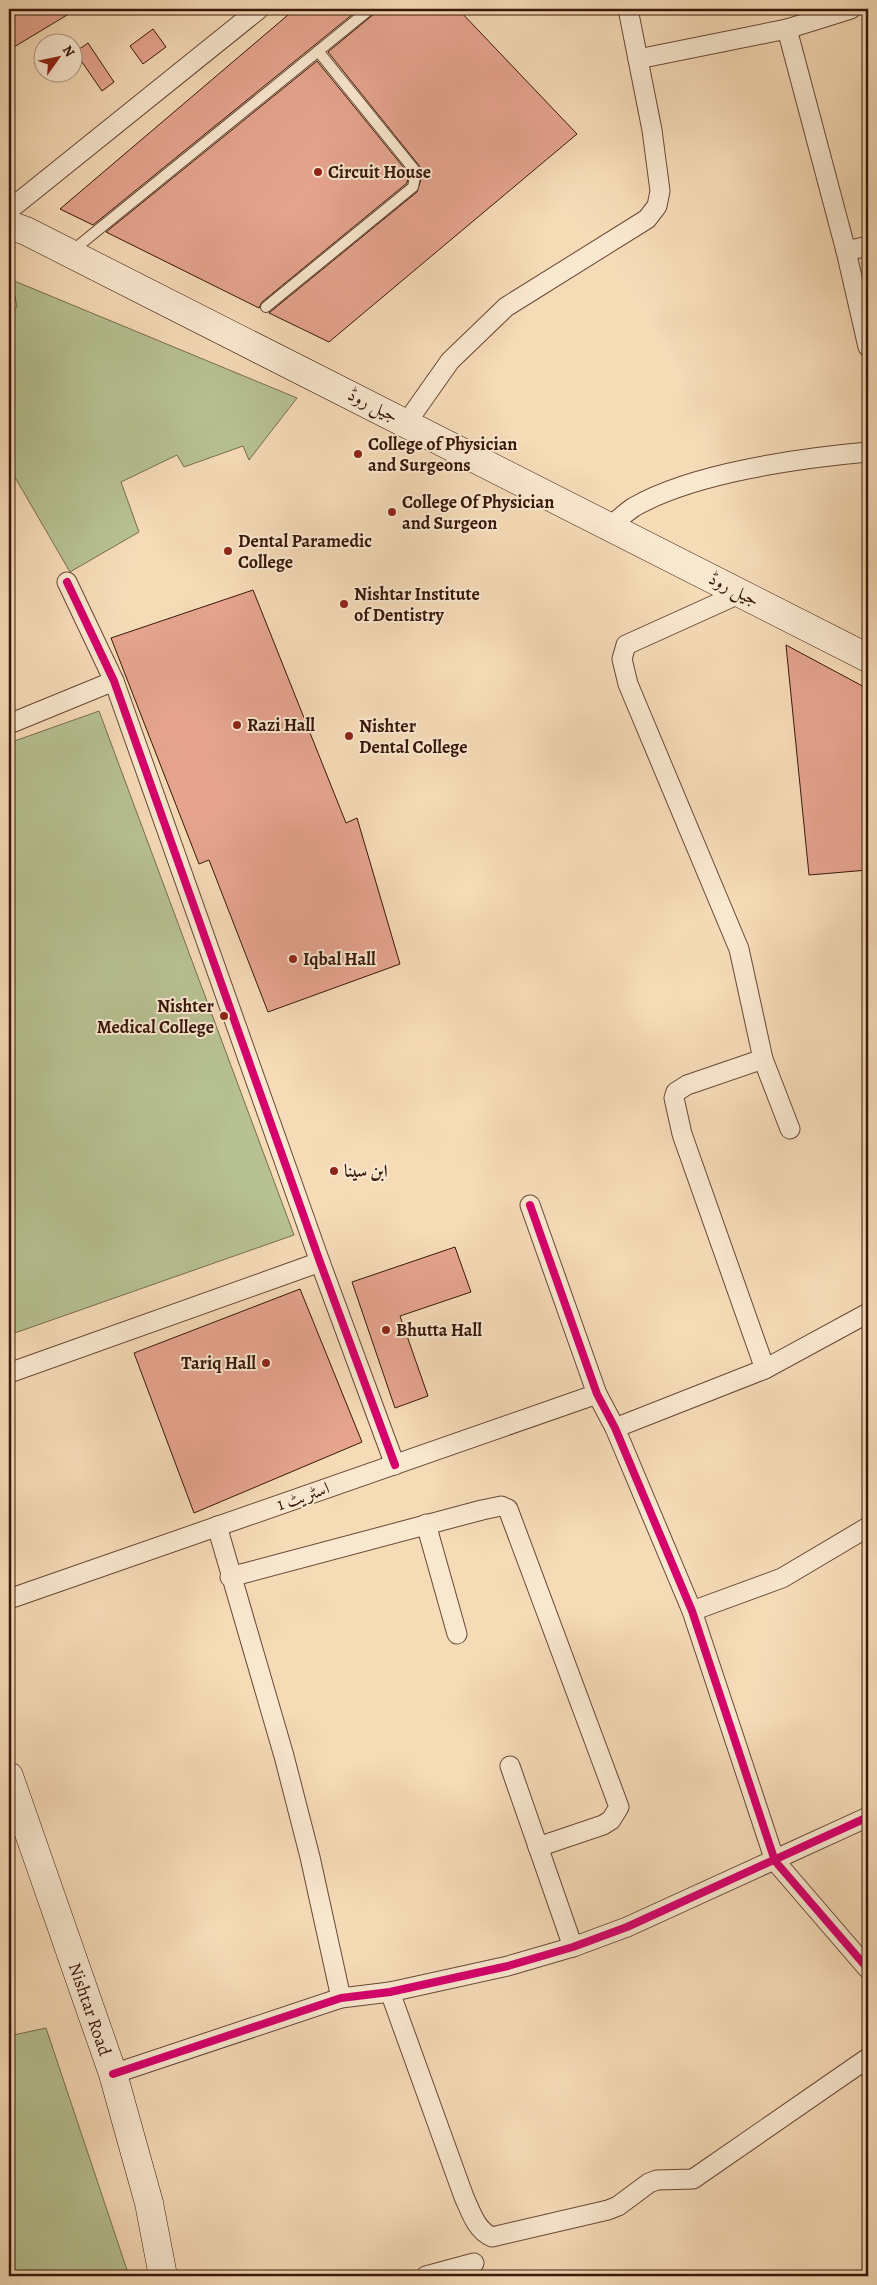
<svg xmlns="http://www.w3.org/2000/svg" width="877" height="2285" font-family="Alegreya,Amiri,serif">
<rect width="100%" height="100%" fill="#f6dbb7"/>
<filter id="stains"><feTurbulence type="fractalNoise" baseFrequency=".004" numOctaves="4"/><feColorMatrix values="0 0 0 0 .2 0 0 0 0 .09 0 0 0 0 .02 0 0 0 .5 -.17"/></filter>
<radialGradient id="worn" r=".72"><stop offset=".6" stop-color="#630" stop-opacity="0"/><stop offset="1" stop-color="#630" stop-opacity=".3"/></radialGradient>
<!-- green -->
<g fill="#b7c192" stroke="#786c4e">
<polygon points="12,280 297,398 249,460 243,446 184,467 177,455 121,482 139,532 70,572 9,467 9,313 17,307"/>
<polygon points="99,711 294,1235 9,1335 9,743"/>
<polygon points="46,2028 129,2276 9,2276 9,2036"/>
</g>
<!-- building -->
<g fill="#e6a48f" stroke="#381609">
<polygon points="9,9 77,9 9,50"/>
<polygon points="295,9 359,9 93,225 60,209"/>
<polygon points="377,9 458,9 577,134 329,342 269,313 417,192 423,173 421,168 328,52 374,14"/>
<polygon points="153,29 166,47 143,64 130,46"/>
<polygon points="88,43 114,82 102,91 75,52"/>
<polygon points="317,61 409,174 407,183 262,302 259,308 106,232"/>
<polygon points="253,590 346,823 357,818 400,964 268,1012 209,860 199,864 111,638"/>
<polygon points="786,645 868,689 868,870 809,875"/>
<polygon points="455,1247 471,1292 400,1316 428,1396 395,1408 352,1282"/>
<polygon points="300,1289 362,1442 194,1513 134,1353"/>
</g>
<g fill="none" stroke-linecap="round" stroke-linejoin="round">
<defs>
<g id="service">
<polyline points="72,251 370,9"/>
<polyline points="266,307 413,187 416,172 318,51"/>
</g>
<g id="minor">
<polyline points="787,29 846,251 868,347"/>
<polyline points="638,59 787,29 851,9"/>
<polyline points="9,210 259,9"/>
<polyline points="846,251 868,246"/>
<polyline points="407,422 450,361 506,307 647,219 657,206 660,191 652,130 628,9"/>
<path d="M611 526C618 520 626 512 634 507 693 473 800 458 868 452"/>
<polyline points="67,582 114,681 320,1262 395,1465"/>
<polyline points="741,593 626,645 622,659 628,684 739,949 763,1059 790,1129"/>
<polyline points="9,724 114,681"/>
<polyline points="763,1059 687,1085 676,1092 674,1098 682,1134 765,1369"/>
<polyline points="530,1205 597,1394 615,1428 692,1611 775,1861 868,1969"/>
<polyline points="9,1373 320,1262"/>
<polyline points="615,1428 765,1369 868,1313"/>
<polyline points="426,1524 457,1634"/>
<polyline points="217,1526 284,1756 310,1857 341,1998"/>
<polyline points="230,1577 482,1510 501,1506 508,1509 619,1807 611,1820 603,1825 538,1847"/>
<polyline points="9,1599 597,1394"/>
<polyline points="692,1611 782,1578 868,1527"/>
<polyline points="510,1766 573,1947"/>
<path d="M390 1992 464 2197C471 2212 476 2230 492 2237L608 2210 618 2206 649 2183 657 2180 693 2179 868 2058"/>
<polyline points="113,2074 341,1998 390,1992 508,1966 573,1947 627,1927 868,1817"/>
<polyline points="426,2276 474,2263"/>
</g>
<g id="secondary">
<polyline points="9,225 26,231 868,658"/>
<polyline points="9,1776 113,2074 149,2203 163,2276"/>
</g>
</defs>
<!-- service casing -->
<use href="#service" stroke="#684734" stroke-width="12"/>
<!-- minor casing -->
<use href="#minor" stroke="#684734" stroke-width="21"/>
<!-- secondary casing -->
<use href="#secondary" stroke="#381609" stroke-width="29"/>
<!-- service -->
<use href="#service" stroke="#f9e8d0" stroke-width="10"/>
<!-- minor -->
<use href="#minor" stroke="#f9e8d0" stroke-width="19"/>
<!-- secondary -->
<use href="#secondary" stroke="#f9e8d0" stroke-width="28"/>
<defs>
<g id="cycleway">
<polyline points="67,582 114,681 320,1262 395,1465"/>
<polyline points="530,1205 597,1394 615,1428 692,1611 775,1861 868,1969"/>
<polyline points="113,2074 341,1998 390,1992 508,1966 573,1947 627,1927 868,1817"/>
</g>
</defs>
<!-- cycleway casing -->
<use href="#cycleway" stroke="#f9e8d0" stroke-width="11"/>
<!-- cycleway -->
<use href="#cycleway" stroke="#d6006c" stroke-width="8"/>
</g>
<!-- markers -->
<g fill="#8f2418" stroke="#f9e8d0" stroke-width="2">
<circle cx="318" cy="172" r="5"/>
<circle cx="358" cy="454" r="5"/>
<circle cx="392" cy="512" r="5"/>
<circle cx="228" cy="551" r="5"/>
<circle cx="344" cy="604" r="5"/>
<circle cx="237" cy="725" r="5"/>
<circle cx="349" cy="736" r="5"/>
<circle cx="293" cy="959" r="5"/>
<circle cx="224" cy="1016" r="5"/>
<circle cx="334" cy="1171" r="5"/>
<circle cx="386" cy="1330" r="5"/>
<circle cx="266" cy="1363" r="5"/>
</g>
<g text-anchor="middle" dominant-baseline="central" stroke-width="4" stroke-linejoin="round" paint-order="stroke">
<!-- poi labels -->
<g font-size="18" font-weight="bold" fill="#381609" stroke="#f9e8d0" text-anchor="start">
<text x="328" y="172">Circuit House</text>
<text x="368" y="444">College of Physician<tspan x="368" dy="21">and Surgeons</tspan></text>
<text x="402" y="502">College Of Physician<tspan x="402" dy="21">and Surgeon</tspan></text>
<text x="238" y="541">Dental Paramedic<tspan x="238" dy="21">College</tspan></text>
<text x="354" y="594">Nishtar Institute<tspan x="354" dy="21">of Dentistry</tspan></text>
<text x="247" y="725">Razi Hall</text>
<text x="359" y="726">Nishter<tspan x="359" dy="21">Dental College</tspan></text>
<text x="303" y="959">Iqbal Hall</text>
<text x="214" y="1006" text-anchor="end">Nishter<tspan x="214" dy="21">Medical College</tspan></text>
<text x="344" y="1171">ابن سینا</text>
<text x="396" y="1330">Bhutta Hall</text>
<text x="256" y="1363" text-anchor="end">Tariq Hall</text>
</g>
<!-- street labels -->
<g font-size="18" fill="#381609" stroke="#f9e8d0">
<text transform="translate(373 405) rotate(27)">جیل روڈ</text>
<text transform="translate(734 589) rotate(27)">جیل روڈ</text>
<text transform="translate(303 1496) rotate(-19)">اسٹریٹ 1</text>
<text transform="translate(90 2009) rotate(71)">Nishtar Road</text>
</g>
</g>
<!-- margin -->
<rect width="877" height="2285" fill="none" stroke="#f6dbb7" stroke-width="30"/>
<rect x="10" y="10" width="857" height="2265" fill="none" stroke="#381609" stroke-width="2.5"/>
<rect x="15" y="15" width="847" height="2255" fill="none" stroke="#381609"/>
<!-- north arrow -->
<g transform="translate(58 58) rotate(57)"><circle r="24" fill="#f9e8d0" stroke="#ac9480"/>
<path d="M0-4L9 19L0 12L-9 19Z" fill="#8f2418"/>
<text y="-8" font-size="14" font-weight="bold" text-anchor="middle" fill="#381609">N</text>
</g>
<rect width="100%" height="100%" filter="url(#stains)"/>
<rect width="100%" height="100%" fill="url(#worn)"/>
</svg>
